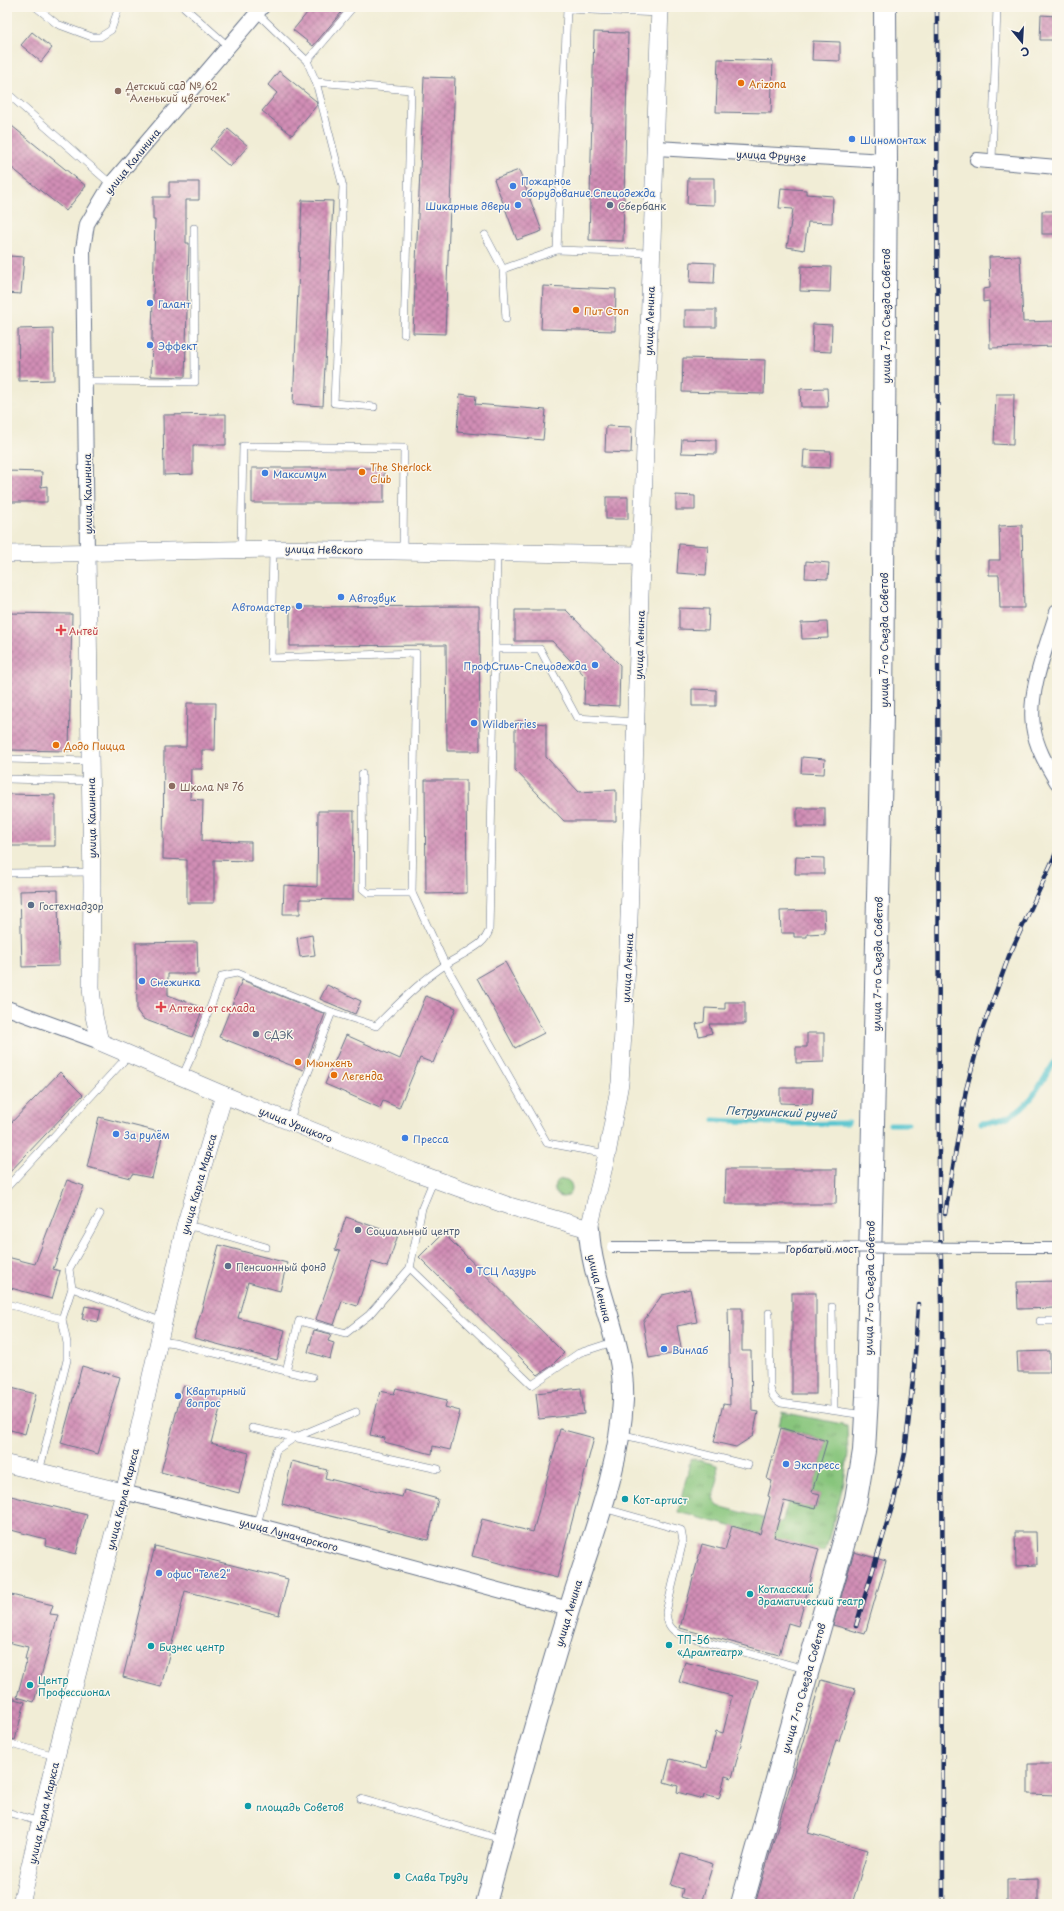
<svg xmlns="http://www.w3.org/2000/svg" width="1064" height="1911" font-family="'Playpen Sans',sans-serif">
<defs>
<pattern id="grass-tufts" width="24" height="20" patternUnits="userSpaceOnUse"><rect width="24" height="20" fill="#87c57b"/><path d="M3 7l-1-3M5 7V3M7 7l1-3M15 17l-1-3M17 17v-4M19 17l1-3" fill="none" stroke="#6ea068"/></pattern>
<pattern id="building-cross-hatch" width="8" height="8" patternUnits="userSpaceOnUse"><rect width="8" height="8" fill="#d18eb5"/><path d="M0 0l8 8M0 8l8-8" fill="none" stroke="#a97496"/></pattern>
</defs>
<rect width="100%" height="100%" fill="#fbf7ec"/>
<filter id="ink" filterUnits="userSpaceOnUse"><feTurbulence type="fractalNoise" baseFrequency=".025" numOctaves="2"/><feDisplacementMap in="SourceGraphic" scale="8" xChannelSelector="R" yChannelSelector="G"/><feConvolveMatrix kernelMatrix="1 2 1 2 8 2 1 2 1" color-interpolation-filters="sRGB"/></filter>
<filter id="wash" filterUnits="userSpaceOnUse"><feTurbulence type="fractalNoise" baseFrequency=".012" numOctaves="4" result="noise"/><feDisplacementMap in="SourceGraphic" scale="16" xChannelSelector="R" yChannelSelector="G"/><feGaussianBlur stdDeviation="0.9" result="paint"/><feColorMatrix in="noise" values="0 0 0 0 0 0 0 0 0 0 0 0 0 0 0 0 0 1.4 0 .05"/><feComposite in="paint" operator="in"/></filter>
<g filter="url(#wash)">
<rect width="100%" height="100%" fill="#f1edd6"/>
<!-- grass -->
<g fill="url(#grass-tufts)" stroke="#517a6c">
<circle cx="563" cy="1188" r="9"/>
<polygon points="782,1412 847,1425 848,1455 844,1482 825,1552 678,1512 691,1458 717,1465 718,1478 713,1499 718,1506 782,1523 788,1502 816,1509 820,1494 812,1492 827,1441 779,1426"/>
</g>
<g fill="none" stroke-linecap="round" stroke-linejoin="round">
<!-- stream -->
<g stroke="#58c5cf" stroke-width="5">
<polyline points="714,1120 793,1124 848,1123"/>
<path d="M981 1123C1026 1121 1035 1091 1057 1058"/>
<polyline points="890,1124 909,1124"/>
</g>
</g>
<g id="blocks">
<!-- building -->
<g fill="url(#building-cross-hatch)">
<polygon points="312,7 346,7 313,46 293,30"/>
<polygon points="1041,15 1057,16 1057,40 1040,40"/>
<polygon points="32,32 52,48 41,62 21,45"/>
<polygon points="594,32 628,33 623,241 589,240"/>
<polygon points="813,41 840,42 840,61 812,60"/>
<polygon points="718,59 773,61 771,113 716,112"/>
<polygon points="279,71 316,101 317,105 292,135 262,111 277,93 268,85"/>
<polygon points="424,77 455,78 445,334 413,333"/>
<polygon points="7,122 86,186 66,211 7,164"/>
<polygon points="228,129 248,146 230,167 210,149"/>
<polygon points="519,170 542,231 517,240 494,179"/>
<polygon points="688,178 714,178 714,205 687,204"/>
<polygon points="169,182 199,182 199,200 186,200 186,243 189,243 189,245 185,377 151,376 155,220 153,220 153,197 169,197"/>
<polygon points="781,188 806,190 806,194 833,196 832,223 808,222 804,250 787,247 793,209 779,208"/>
<polygon points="302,200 333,201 323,406 293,404"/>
<rect x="1042" y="211" width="15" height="23"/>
<polygon points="9,256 24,257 21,294 7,293"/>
<polygon points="1020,256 1023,322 1057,321 1057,346 990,348 989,301 983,302 983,289 990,288 989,257"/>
<polygon points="691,262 715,263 714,283 690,282"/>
<polygon points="801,266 831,267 830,292 800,291"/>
<polygon points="543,286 616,289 615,331 541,329"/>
<rect x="685" y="310" width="31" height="17"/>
<polygon points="813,324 832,325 831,352 812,351"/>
<polygon points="53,328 54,380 19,381 18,329"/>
<polygon points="683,358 765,360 764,394 682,392"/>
<polygon points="827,388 828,407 801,407 800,389"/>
<polygon points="460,394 476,396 475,404 546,410 543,440 457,432"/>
<polygon points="996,394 1014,394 1013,445 994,444"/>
<polygon points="226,414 226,445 193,445 193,474 164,475 163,415"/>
<polygon points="606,426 632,427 631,453 605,452"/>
<polygon points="682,439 716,440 716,454 681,453"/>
<polygon points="804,450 831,451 830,468 803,467"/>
<rect x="252" y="468" width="132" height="35"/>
<polygon points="7,471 42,472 41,487 47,486 47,502 7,502"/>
<polygon points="676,495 695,496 695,510 676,510"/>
<rect x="606" y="497" width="22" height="22"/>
<polygon points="1022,525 1024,608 1000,608 999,575 989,575 989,560 1000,560 999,526"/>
<polygon points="679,544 708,546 706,575 677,573"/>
<polygon points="806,561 829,563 828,579 805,578"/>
<polygon points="479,606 480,751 447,751 446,645 290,646 290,607"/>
<polygon points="679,608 709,609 708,630 679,629"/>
<polygon points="515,610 566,610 620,665 619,706 584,704 585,676 552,641 515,641"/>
<polygon points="7,613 72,614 69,751 7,750"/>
<polygon points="827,622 828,638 802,639 801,623"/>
<polygon points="692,689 716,690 716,706 692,706"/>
<polygon points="187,703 216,703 215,750 202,750 202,769 191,769 190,799 203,800 202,841 251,842 251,861 214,860 214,903 187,903 187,860 163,859 164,747 186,747"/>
<polygon points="515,721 546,724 546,757 579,792 616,790 616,821 564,821 515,770"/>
<polygon points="802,757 825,759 824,774 801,773"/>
<polygon points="425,780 466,780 467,893 426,894"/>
<polygon points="7,794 55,795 55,846 7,846"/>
<rect x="797" y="808" width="28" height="19"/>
<polygon points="318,811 354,811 353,900 300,899 300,914 283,914 284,885 317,887"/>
<polygon points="796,857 824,858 824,874 795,874"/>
<polygon points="58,890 59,966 22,967 20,891"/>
<polygon points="824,910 825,933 807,934 807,937 794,937 794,933 781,933 780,911"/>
<polygon points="312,935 315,955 300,957 297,938"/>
<polygon points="197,942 198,974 168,974 168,995 203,1008 192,1037 143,1019 137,1011 136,943"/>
<polygon points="505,962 544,1033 515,1048 477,978"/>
<polygon points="242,980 325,1014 303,1070 219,1037"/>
<polygon points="327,985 361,1001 355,1014 320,999"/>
<polygon points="426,996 456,1008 433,1063 420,1058 399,1108 383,1101 380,1108 325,1084 346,1035 400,1059"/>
<polygon points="725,1002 745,1002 745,1024 709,1024 712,1033 699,1036 696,1024 704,1022 705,1008 725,1009"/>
<polygon points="807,1033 824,1033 824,1062 796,1063 796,1047 807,1047"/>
<polygon points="60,1072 83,1095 7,1175 7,1127"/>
<polygon points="780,1088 813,1088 812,1104 780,1103"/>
<polygon points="99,1117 163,1133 152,1178 132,1174 130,1178 87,1167"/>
<polygon points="726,1169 837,1169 836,1204 725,1204"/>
<polygon points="67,1180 84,1186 53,1269 60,1271 52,1299 7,1287 7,1257 35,1264"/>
<polygon points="346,1217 398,1235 387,1267 372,1262 357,1306 342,1301 334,1325 317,1320 316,1319 340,1251 335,1250"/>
<polygon points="443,1233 564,1353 551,1366 538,1375 419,1257"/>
<polygon points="219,1245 287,1263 280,1291 248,1282 238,1318 285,1330 277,1360 194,1338"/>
<polygon points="1057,1281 1057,1308 1018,1309 1017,1282"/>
<polygon points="690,1289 697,1322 677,1326 682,1352 649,1358 643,1322 662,1295"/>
<rect x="792" y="1293" width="24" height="101"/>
<polygon points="85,1306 101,1309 98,1322 82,1319"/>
<polygon points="728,1308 742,1308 742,1351 751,1351 752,1411 758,1412 753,1436 736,1447 714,1442 723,1404 730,1405"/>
<polygon points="314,1330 331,1334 328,1341 334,1343 330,1359 308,1352"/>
<polygon points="1050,1351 1050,1372 1018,1372 1017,1352"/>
<polygon points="82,1366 120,1377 98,1454 61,1443"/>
<polygon points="183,1386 223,1397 211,1443 249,1453 239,1493 161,1472"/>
<polygon points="7,1387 36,1394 25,1434 7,1429"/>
<polygon points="396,1388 447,1400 445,1407 460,1411 450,1450 433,1446 432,1454 384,1442 385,1438 370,1435 380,1391 394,1394"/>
<polygon points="581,1388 584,1414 539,1419 536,1393"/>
<polygon points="781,1428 827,1441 812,1492 820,1494 816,1509 784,1501 774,1537 819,1549 798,1626 788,1623 779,1655 680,1628 702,1544 725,1550 732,1526 760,1534 770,1497 768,1496 772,1481 767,1479"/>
<polygon points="560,1429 594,1438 557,1578 472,1556 482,1519 533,1532"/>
<polygon points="292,1461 327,1470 325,1478 402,1497 404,1490 438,1499 428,1540 282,1504"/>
<polygon points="7,1495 87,1515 76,1554 45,1546 46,1539 7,1529"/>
<polygon points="1015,1532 1036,1532 1037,1565 1016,1566"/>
<polygon points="155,1546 288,1579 279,1615 185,1591 161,1687 123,1677"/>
<polygon points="854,1552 886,1561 865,1634 833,1625"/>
<polygon points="7,1594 53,1605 50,1614 58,1615 34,1702 17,1697 27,1659 25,1659 28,1647 7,1642"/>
<polygon points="685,1662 758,1681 732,1778 725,1776 719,1799 704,1795 703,1799 677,1792 678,1786 664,1782 670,1759 707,1768 716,1731 723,1733 732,1696 679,1682"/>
<polygon points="821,1680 855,1689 839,1741 836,1740 808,1833 868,1850 852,1904 755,1904"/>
<polygon points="7,1697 25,1702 15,1740 7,1738"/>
<polygon points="1028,1764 1057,1764 1057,1795 1028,1794"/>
<polygon points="681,1854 713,1864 701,1903 681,1897 683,1889 671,1885"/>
<polygon points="1038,1879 1038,1904 1007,1904 1007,1880"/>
</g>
</g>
</g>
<g filter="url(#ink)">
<use href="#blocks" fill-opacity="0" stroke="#667288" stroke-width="1"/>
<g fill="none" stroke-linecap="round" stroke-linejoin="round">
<defs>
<g id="service">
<polyline points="36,7 57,24 92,37 100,37 111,30 119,7"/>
<polyline points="184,7 228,46"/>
<polyline points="566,7 567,9 660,13"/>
<polyline points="567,9 557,250 651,253"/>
<polyline points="257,13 307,61 353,7"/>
<polyline points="307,61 316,82"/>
<polyline points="7,93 111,184"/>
<polyline points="992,161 997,7"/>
<polyline points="485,235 503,269 506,319"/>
<polyline points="503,269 557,250"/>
<polyline points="85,381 195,382 194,228"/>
<polyline points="374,407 334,403 343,187 316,82 411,90 404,334"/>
<polyline points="241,549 243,446 404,448 403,551"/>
<polyline points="273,549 271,658 416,653 412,893 445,964 547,1143 607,1154"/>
<polyline points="497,552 495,649 540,649 577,718 635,722"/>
<polyline points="7,759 90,761"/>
<polyline points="362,774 363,889 368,893 412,893"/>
<polyline points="7,779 90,781"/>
<polyline points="7,873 92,872"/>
<path d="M182 1077 193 1053 222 976 237 973 332 1012 376 1026C403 999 428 973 462 955 473 948 484 944 489 931L495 649"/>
<polyline points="289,1121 332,1012"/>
<polyline points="7,1187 129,1055"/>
<polyline points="100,1214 69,1269 72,1288 163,1322"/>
<polyline points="185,1226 200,1228 266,1247"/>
<polyline points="410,1268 532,1385 579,1353 613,1342"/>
<polyline points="7,1304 62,1319 67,1343 67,1360 39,1472"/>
<polyline points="832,1307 834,1410"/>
<path d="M769 1313 770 1388C772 1396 774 1399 781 1403L864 1415"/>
<polyline points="62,1319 72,1288"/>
<polyline points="1040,1321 1057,1321"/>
<polyline points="159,1341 174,1343 286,1371 299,1321 346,1333 369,1315 410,1268 422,1208 434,1179"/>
<polyline points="286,1371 312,1377"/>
<polyline points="252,1428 438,1469"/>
<polyline points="620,1434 748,1465"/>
<path d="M603 1508 681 1530 683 1541 666 1612C667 1623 670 1629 679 1634L805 1669"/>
<polyline points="257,1525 276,1450 294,1438 356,1412"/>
<polyline points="7,1743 56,1756"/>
<polyline points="361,1799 501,1839"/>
<polyline points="7,1812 40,1822"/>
</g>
<g id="minor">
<polyline points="656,148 886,161"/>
<polyline points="977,160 1057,167"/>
<polyline points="87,553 83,249 87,224 111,184 262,7"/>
<path d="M1057 612C1047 646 1028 690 1033 726 1036 747 1046 764 1057 782"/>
<polyline points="7,1008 100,1042"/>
<polyline points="123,1492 257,1525 569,1609"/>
</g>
<g id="tertiary">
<polyline points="87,553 92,885 91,988 94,1016 100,1042 224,1095 412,1171 509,1206 589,1229 607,1154 620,1083 628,947 660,7"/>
<polyline points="7,554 273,549 642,555"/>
<polyline points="7,1464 123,1492"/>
<polyline points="21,1904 49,1784 130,1469 185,1226 224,1095"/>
</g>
<path id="secondary" d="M486 1904C512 1806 539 1707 569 1610 589 1543 620 1471 623 1400 626 1344 591 1285 589 1229"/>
<polyline id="primary" points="742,1904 856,1499 864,1451 867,1397 882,715 886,161 885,7"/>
</defs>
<!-- service casing -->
<use href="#service" stroke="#667288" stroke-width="8"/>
<!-- minor casing -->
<use href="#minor" stroke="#667288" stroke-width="16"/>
<!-- tertiary casing -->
<use href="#tertiary" stroke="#667288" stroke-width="18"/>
<!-- secondary casing -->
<use href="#secondary" stroke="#667288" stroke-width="22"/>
<!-- primary casing -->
<use href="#primary" stroke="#667288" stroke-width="24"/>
<!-- service -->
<use href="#service" stroke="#fff" stroke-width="7"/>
<!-- minor -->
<use href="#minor" stroke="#fff" stroke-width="14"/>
<!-- tertiary -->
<use href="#tertiary" stroke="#fff" stroke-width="17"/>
<!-- secondary -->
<use href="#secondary" stroke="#fff" stroke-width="20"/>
<!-- primary -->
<use href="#primary" stroke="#fff" stroke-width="22"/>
<defs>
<g id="rail">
<polyline points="937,7 939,1182 942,1300 943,1904"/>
<polyline points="945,1214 966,1090 982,1030 1009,956 1057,851"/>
<polyline points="856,1626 894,1500 905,1453 914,1370 918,1304"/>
</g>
</defs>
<!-- rail casing -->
<use href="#rail" stroke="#1b2f5e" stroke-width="4.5"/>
<!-- rail -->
<use href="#rail" stroke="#fbf7ec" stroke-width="3" stroke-dasharray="9" stroke-linecap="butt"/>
<defs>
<polyline id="pedestrian-bridge" points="612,1247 1057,1248"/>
</defs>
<!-- pedestrian-bridge casing -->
<use href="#pedestrian-bridge" stroke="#667288" stroke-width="12" stroke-linecap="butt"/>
<!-- pedestrian-bridge -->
<use href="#pedestrian-bridge" stroke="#fff" stroke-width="10"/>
</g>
</g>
<!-- markers -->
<g fill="#e8710a" stroke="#fbf7ec" stroke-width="1.5">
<circle cx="741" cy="83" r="4"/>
<circle cx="576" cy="310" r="4"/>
<circle cx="362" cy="472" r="4"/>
<circle cx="56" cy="745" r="4"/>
<circle cx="298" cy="1062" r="4"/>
<circle cx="334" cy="1075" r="4"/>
</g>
<g fill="#8d6e63" stroke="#fbf7ec" stroke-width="1.5">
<circle cx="118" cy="91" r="4"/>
<circle cx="172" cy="786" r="4"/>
</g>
<g fill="#3f7fe0" stroke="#fbf7ec" stroke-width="1.5">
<circle cx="852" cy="139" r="4"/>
<circle cx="513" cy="186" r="4"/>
<circle cx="518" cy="205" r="4"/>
<circle cx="150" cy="303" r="4"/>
<circle cx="150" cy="345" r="4"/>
<circle cx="265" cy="473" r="4"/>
<circle cx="341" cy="597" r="4"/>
<circle cx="299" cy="606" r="4"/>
<circle cx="595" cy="665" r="4"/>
<circle cx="474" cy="723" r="4"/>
<circle cx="142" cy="981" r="4"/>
<circle cx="116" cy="1134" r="4"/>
<circle cx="405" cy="1138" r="4"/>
<circle cx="469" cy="1270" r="4"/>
<circle cx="664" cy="1349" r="4"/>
<circle cx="178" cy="1396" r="4"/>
<circle cx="786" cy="1464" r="4"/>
<circle cx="159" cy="1573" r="4"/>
</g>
<g fill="#5c6f8a" stroke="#fbf7ec" stroke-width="1.5">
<circle cx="610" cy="205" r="4"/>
<circle cx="31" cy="905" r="4"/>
<circle cx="256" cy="1034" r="4"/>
<circle cx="358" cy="1230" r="4"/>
<circle cx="228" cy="1266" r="4"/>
</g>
<g fill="#e0444e" stroke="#fbf7ec" stroke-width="1.5">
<path d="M59 624h4v4h4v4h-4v4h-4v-4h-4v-4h4z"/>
<path d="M159 1001h4v4h4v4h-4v4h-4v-4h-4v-4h4z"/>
</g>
<g fill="#0f9aa8" stroke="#fbf7ec" stroke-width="1.5">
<circle cx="625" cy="1499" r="4"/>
<circle cx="750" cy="1594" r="4"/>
<circle cx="669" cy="1645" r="4"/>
<circle cx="151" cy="1646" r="4"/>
<circle cx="30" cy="1685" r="4"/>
<circle cx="248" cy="1806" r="4"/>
<circle cx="397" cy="1876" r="4"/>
</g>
<g text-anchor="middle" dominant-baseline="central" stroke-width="3" stroke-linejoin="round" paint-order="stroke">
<!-- food labels -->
<g font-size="10" fill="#c56008" stroke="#fbf7ec" text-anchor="start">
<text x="749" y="83">Arizona</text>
<text x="584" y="310">Пит Стоп</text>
<text x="370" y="466">The Sherlock<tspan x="370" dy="12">Club</tspan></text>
<text x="64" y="745">Додо Пицца</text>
<text x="306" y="1062">Мюнхенъ</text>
<text x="342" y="1075">Легенда</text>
</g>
<!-- education labels -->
<g font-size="10" fill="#785e54" stroke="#fbf7ec" text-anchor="start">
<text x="126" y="85">Детский сад № 62<tspan x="126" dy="12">"Аленький цветочек"</tspan></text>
<text x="180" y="786">Школа № 76</text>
</g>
<!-- shop labels -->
<g font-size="10" fill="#366cbe" stroke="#fbf7ec" text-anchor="start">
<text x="860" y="139">Шиномонтаж</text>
<text x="521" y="180">Пожарное<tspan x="521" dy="12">оборудование.Спецодежда</tspan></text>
<text x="510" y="205" text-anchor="end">Шикарные двери</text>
<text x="158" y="303">Галант</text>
<text x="158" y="345">Эффект</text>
<text x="273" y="473">Максимум</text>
<text x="349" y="597">Автозвук</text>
<text x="291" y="606" text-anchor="end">Автомастер</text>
<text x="587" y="665" text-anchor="end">ПрофСтиль-Спецодежда</text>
<text x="482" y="723">Wildberries</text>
<text x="150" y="981">Снежинка</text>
<text x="124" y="1134">За рулём</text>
<text x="413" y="1138">Пресса</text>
<text x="477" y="1270">ТСЦ Лазурь</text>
<text x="672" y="1349">Винлаб</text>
<text x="186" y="1390">Квартирный<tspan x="186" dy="12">вопрос</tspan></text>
<text x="794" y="1464">Экспресс</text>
<text x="167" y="1573">офис "Теле2"</text>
</g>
<!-- street labels -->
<g font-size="10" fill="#1b2f5e" stroke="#fbf7ec">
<text transform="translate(771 155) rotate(3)">улица Фрунзе</text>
<text transform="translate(132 161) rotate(-51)">улица Калинина</text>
<text transform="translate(885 316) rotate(-90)">улица 7-го Съезда Советов</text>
<text transform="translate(649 321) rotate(-88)">улица Ленина</text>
<text transform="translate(87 494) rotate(-91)">улица Калинина</text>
<text transform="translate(324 549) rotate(1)">улица Невского</text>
<text transform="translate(883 640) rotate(-90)">улица 7-го Съезда Советов</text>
<text transform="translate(639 645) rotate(-88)">улица Ленина</text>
<text transform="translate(91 818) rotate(-91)">улица Калинина</text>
<text transform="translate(877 964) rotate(-89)">улица 7-го Съезда Советов</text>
<text transform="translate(627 968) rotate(-87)">улица Ленина</text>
<text transform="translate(296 1124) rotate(22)">улица Урицкого</text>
<text transform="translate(198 1184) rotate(-74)">улица Карла Маркса</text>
<text x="822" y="1248">Горбатый мост</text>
<text transform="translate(600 1288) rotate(76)">улица Ленина</text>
<text transform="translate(869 1288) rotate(-89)">улица 7-го Съезда Советов</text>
<text transform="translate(122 1499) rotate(-76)">улица Карла Маркса</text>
<text transform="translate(289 1534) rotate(15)">улица Луначарского</text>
<text transform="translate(568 1613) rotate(-73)">улица Ленина</text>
<text transform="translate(803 1688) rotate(-74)">улица 7-го Съезда Советов</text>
<text transform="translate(43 1813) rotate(-77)">улица Карла Маркса</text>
</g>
<!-- service labels -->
<g font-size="10" fill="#4e5e75" stroke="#fbf7ec" text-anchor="start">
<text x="618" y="205">Сбербанк</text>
<text x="39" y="905">Гостехнадзор</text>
<text x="264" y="1034">СДЭК</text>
<text x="366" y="1230">Социальный центр</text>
<text x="236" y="1266">Пенсионный фонд</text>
</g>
<!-- health labels -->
<g font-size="10" fill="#be3a42" stroke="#fbf7ec" text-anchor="start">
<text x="69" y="630">Антей</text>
<text x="169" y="1007">Аптека от склада</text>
</g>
<!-- culture labels -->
<g font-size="10" fill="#0d838f" stroke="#fbf7ec" text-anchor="start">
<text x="633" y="1499">Кот-артист</text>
<text x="758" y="1588">Котласский<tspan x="758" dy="12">драматический театр</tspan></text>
<text x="677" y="1639">ТП-56<tspan x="677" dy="12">«Драмтеатр»</tspan></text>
<text x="159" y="1646">Бизнес центр</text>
<text x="38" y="1679">Центр<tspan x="38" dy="12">Профессионал</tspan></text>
<text x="256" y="1806">площадь Советов</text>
<text x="405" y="1876">Слава Труду</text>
</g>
<!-- water labels -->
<g font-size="11" font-style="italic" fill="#2d5c80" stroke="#fbf7ec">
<text transform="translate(781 1112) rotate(2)">Петрухинский ручей</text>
</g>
</g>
<!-- margin -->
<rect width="1064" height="1911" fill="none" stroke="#fbf7ec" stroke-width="24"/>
<!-- north arrow -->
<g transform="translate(1022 42) rotate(162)" stroke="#fbf7ec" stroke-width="3" paint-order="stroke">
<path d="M0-3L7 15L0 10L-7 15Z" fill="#1b2f5e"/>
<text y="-6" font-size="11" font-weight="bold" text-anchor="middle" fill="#1b2f5e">С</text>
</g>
</svg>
